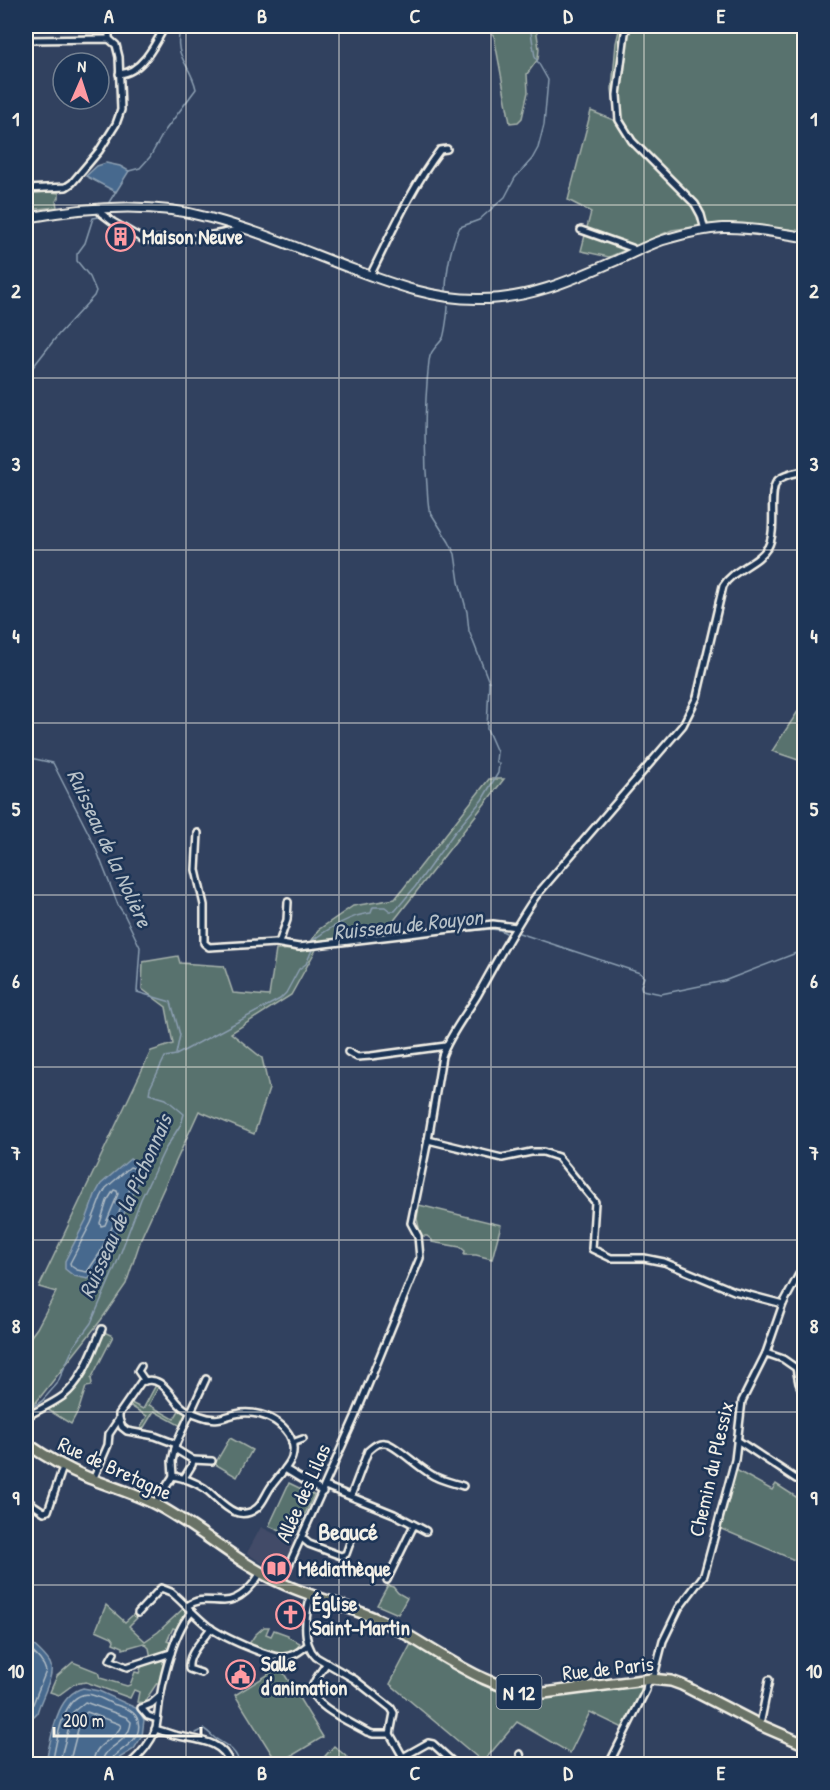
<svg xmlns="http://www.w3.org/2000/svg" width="830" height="1790" font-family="'Patrick Hand',sans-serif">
<rect width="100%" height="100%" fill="#31415f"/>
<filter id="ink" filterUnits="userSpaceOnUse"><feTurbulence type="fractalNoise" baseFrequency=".0167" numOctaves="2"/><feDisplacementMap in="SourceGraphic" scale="12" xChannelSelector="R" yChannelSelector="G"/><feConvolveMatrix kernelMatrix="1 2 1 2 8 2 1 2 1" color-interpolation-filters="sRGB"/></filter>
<g filter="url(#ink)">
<!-- built -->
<polygon fill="#434c67" points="261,1527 295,1544 284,1570 275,1564 272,1570 247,1553"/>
<!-- green -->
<g fill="#59726e" stroke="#a6b2ab" stroke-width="1.5">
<polygon points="478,26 536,26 539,49 538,59 527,74 528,92 522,118 518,122 510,123 494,36 488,29 478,28"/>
<polygon points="620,26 766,26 779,30 804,29 804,233 721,223 672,230 609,257 581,251 591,212 568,200 591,111 616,121 612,89 616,43"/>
<polygon points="42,191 59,193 59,198 56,201 57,207 26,210 26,193"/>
<polygon points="804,702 804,762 772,751"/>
<polygon points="489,779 504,779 392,923 317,948 291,995 231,1033 262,1058 269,1089 254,1134 199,1111 142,1236 126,1284 101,1320 30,1410 26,1408 26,1343 37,1328 56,1292 39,1287 151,1051 173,1044 166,1007 142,989 143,962 178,956 180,963 224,966 233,993 269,996 276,950 307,949 318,930 353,906 395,899"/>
<polygon points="419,1205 501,1225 492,1259 476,1255 464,1255 465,1251 460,1247 432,1242 432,1240 427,1236 421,1236 417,1219"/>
<polygon points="104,1332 113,1336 91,1379 92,1383 91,1386 86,1387 79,1409 71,1424 45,1408 62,1399 90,1362"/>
<polygon points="156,1385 159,1386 149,1405 174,1419 181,1407 185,1411 186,1414 181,1426 154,1411 143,1429 140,1429 147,1416 129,1405 131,1403 143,1409"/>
<polygon points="230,1438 252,1450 237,1477 215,1464"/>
<polygon points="736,1470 772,1490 776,1484 804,1502 804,1564 719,1528"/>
<polygon points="289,1483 314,1495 294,1537 269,1526"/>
<polygon points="388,1585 393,1587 398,1593 407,1598 398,1614 377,1605"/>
<path d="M106 1605 125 1622 136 1612 139 1616 129 1626 145 1641 158 1632 185 1607V1614L178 1630 173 1628 167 1641 172 1643C168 1653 160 1654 151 1658L149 1648 144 1643 123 1649V1647L113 1643 114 1640 112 1637 96 1630Z"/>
<path d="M264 1627H269L266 1634 271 1636 274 1630 288 1635V1637L300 1643C292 1664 264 1651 249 1644L255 1635Z"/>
<polygon points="411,1644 485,1683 547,1697 636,1685 641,1688 641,1693 623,1728 590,1712 570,1753 517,1722 483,1762 390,1684"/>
<polygon points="162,1660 165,1665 161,1685 157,1683 145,1701 147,1703 137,1702 139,1692 134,1690 130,1698 86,1682 74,1684 59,1695 50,1692 57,1676 73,1662 98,1672 100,1678 127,1686 130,1685 135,1672 139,1673 142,1665"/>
<polygon points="280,1667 323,1737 278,1764 235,1695"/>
<polygon points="334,1746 355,1764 318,1764"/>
</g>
<!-- water -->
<g fill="#47698e" stroke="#8c9fb2" stroke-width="1.5">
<polygon points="106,163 120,166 129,171 116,192 86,176 97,166"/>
<path d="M130 1159C137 1162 143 1164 143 1171L105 1256 92 1276 88 1279 74 1276 65 1269V1261L86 1220 95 1195 101 1184Z"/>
<path d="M26 1638C34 1646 44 1653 50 1663 56 1674 40 1700 37 1713L34 1716 26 1717Z"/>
<path d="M83 1688 99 1691 138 1709 144 1720 142 1736 134 1749 110 1764H45C52 1740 54 1696 83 1688Z"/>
</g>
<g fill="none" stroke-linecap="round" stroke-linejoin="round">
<!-- shore -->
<g stroke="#afbbc4" stroke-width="1.5">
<polygon points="130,1167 137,1169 136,1176 100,1253 87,1272 77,1270 71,1266 70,1263 91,1223 101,1197 106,1188"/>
<polygon points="114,1190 117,1191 118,1194 105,1225 101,1226 100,1223 107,1201"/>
<path d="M26 1646C33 1653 43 1660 46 1671L31 1709 26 1711"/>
<path d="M52 1764C56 1746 61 1701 82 1695 91 1692 104 1700 113 1704 122 1707 136 1710 138 1721 144 1745 111 1750 110 1764"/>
<path d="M59 1764 73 1712 85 1702 126 1717 131 1722C129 1746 103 1744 102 1764"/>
<path d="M69 1764 81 1718 87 1712 119 1724 121 1726C113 1744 94 1741 93 1764"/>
</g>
<!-- stream -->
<g stroke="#8c9fb2" stroke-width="1.5">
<path d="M129 171 140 168 150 157 164 132 196 89C190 62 172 58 181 26"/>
<polyline points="108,204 116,191"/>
<path d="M446 291C446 272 451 244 460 227L479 220 505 197 515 178 532 159 538 148 544 125 548 80 535 57 530 26"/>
<polyline points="26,376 58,335 94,296 96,291 90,277 77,261 77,254 85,243 93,218 99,217"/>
<polyline points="26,757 53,763 95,846 118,905 124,914 140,947 137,992 171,1002 180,1035 176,1054"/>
<polyline points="519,933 640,973 644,977 641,986 642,990 661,994 724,981 804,950"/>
<path d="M311 942C325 930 353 914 371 913L373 907H385L390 911H395L415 887 454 833 482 800 498 773 499 764 496 761 497 752 487 729 489 682 469 631 467 612 459 582 455 554 449 542 429 510 428 501C424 455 424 407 429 361 430 350 438 346 443 338 445 333 448 311 448 306"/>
<polyline points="353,943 490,929 500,930 506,933"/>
<polyline points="26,1411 42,1401 57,1384 74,1346 91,1323 116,1265 141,1199 164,1151 181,1124 184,1114 166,1099 149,1094 150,1088 165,1057 176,1055 280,999 286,993 299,969 306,964 312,950 342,945"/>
<path d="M196 1733 204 1729C209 1732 212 1736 216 1739 226 1745 238 1751 239 1764"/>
</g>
<defs>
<g id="street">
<polyline points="628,26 625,33 617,95 619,120 632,141 695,204 701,215 705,230"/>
<polyline points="109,39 109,26"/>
<path d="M119 74C142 73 156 43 165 26"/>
<polyline points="26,189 66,187 72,183 99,151 116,124 121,110 119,57 116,45 109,39 27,40 27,92"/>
<polyline points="100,208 101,213 113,222 144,240 196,238 239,230 240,227"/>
<polyline points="581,230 632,248 635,252"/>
<path d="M370 276C391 234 411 188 440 150L447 149"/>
<polyline points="198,833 196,870 204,905 204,943 209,947 275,943 299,947 493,924 516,927"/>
<polyline points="279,943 287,920 288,902"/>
<polyline points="348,1052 357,1057 371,1056 446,1046"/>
<polyline points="428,1140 502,1158 531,1152 543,1152 558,1157 595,1202 592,1249 611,1258 644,1258 664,1262 734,1291 783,1304"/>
<polyline points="766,1353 783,1359 796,1368 799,1383 804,1396"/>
<polyline points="141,1366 138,1371 145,1381"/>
<path d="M26 1417C38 1410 52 1404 63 1396 83 1381 92 1351 102 1329"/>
<polyline points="737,1440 796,1479"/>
<polyline points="292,1443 303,1439"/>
<path d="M176 1444 155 1436 127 1431 122 1427 119 1419V1414L141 1382C162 1374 169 1395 181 1406 186 1411 195 1414 201 1416 219 1423 225 1415 241 1413 265 1410 300 1429 292 1457 291 1461 287 1466 285 1469L323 1492"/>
<polyline points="175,1449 193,1460 192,1465 184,1478"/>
<polyline points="193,1460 212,1461"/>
<path d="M173 1476C184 1478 195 1482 204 1488 219 1498 235 1525 257 1508 264 1502 267 1491 273 1484 277 1479 281 1474 285 1469"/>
<polyline points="93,1480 108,1445 109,1434 119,1419"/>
<polyline points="325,1486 394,1514 426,1531"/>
<path d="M351 1496 368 1451C373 1447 377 1442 385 1443 395 1444 422 1471 436 1477 444 1481 454 1483 463 1486"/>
<polyline points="26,1500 44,1512 48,1511 63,1467"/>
<polyline points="155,1504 173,1476 172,1461 176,1444 206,1379"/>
<polyline points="302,1538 309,1544 341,1556 346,1554 351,1540"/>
<polyline points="387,1580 414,1525"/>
<path d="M281 1583 355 1417 420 1258 418 1236 411 1223 428 1140 442 1056C450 1034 465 1016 477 996 496 962 514 928 536 896L683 725 697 697 723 586C734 568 757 565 768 547 778 529 767 490 778 480 785 474 796 473 804 471"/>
<path d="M312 1594C305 1613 301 1642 316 1657L354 1679 391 1708 394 1713 390 1734 407 1764"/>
<path d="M187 1606C200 1597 209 1601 224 1601 240 1601 254 1585 261 1572"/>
<path d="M138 1613 161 1588 171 1592C184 1603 196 1617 209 1627 221 1636 268 1658 283 1657 293 1657 300 1651 308 1645"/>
<polyline points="114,1653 110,1660 127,1667 171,1653"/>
<path d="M327 1663C322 1670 314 1679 312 1688 310 1705 354 1724 367 1732L373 1734H390"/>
<path d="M201 1673 189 1669C187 1654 203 1640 211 1628"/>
<polyline points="157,1719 148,1716 141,1708 151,1704 159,1697"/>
<polyline points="760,1725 769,1680"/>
<path d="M155 1729C162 1731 168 1733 174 1735 194 1740 223 1739 230 1764"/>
<polyline points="520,1754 523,1764"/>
<polyline points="403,1757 428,1743 433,1744 455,1764"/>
<path d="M130 1764C140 1755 150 1744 155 1731 158 1721 158 1708 160 1698 164 1674 175 1629 192 1612"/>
<polyline points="609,1764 646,1690 647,1684 654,1676 663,1641 679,1608 704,1575 735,1460 742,1401 766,1353 783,1304 804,1265"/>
</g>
<path id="secondary" d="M26 218C85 207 151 201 210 218 259 231 307 252 355 270 395 285 434 299 477 299 531 300 576 278 624 257 639 250 654 242 670 238 687 233 705 229 723 228 750 227 778 233 804 237"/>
<path id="primary" d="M26 1443C46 1457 67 1469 89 1478 112 1487 136 1494 157 1505 200 1528 236 1562 281 1583 318 1600 359 1608 395 1628 441 1653 491 1694 544 1693L651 1679 671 1681 682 1685 760 1725 804 1744"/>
</defs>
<!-- street casing -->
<use href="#street" stroke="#f4f1e8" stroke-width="10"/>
<!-- secondary casing -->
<use href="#secondary" stroke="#f4f1e8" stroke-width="12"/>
<!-- primary casing -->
<use href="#primary" stroke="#f4f1e8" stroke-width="14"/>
<!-- street -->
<use href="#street" stroke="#1d3557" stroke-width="5"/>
<!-- secondary -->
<use href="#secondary" stroke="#1d3557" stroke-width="8"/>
<!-- primary -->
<use href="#primary" stroke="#697266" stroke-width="9"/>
</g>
</g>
<!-- grid -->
<path fill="none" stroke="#f4f1e8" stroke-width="1.5" stroke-opacity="0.55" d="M186 26V1764M339 26V1764M491 26V1764M644 26V1764M26 205H804M26 378H804M26 550H804M26 723H804M26 895H804M26 1067H804M26 1240H804M26 1412H804M26 1585H804"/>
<!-- icons -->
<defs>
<symbol id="building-ring" viewBox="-11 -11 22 22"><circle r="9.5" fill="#1d3557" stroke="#ff9aa2" stroke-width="1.5"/><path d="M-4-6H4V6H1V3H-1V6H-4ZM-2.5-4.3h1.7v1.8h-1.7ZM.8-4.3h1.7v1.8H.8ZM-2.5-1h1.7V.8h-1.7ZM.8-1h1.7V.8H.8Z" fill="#ff9aa2"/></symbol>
<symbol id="library-ring" viewBox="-11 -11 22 22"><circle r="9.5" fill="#1d3557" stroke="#ff9aa2" stroke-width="1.5"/><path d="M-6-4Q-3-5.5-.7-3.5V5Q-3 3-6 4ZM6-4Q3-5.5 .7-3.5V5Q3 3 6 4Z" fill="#ff9aa2"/></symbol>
<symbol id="church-ring" viewBox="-11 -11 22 22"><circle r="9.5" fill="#1d3557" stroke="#ff9aa2" stroke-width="1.5"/><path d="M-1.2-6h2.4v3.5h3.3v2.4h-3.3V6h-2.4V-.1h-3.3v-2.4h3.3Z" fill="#ff9aa2"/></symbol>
<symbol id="civic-ring" viewBox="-11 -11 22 22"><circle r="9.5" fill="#1d3557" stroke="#ff9aa2" stroke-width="1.5"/><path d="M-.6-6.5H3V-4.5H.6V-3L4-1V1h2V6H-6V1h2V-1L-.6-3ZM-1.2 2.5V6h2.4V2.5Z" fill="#ff9aa2"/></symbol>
</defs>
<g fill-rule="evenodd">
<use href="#building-ring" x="104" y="220" width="33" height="33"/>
<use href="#library-ring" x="260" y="1552" width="33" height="33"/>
<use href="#church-ring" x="274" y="1598" width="33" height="33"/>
<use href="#civic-ring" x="224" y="1658" width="33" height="33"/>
</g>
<g text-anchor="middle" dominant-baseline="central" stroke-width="5" stroke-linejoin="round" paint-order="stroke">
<!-- shield labels -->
<rect fill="#1d3557" stroke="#b4b9bc" stroke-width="1.5" x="496.5" y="1675" width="45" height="34" rx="4.5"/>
<g font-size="20" font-weight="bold" fill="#f4f1e8">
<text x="519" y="1692">N 12</text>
</g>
<!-- poi labels -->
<g font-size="21" font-weight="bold" fill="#f4f1e8" stroke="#1d3557" text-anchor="start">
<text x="142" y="236">Maison Neuve</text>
<text x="298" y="1568">Médiathèque</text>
<text x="312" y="1603">Église<tspan x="312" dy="24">Saint-Martin</tspan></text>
<text x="261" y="1663">Salle<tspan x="261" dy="24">d'animation</tspan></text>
</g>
<!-- street labels -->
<g font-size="21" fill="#f4f1e8" stroke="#1d3557">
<text transform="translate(115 1468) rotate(25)">Rue de Bretagne</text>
<text transform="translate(711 1469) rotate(-77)">Chemin du Plessix</text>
<text transform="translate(303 1493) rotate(-66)">Allée des Lilas</text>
<text transform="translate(608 1668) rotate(-6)">Rue de Paris</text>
</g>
<!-- water labels -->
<g font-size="22" font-style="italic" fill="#b7c1c8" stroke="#1d3557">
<text transform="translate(110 848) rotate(65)">Ruisseau de la Nolière</text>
<text transform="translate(408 924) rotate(-6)">Ruisseau de Rouyon</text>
<text transform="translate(125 1206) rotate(-66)">Ruisseau de la Pichonnais</text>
</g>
<!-- quarter labels -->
<g font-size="24" font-weight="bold" fill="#f4f1e8" stroke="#1d3557">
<text x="348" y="1531">Beaucé</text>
</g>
</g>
<!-- margin -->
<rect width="830" height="1790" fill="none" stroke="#1d3557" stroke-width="66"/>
<!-- north arrow -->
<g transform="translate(81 81) rotate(3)"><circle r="28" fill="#1d3557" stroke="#738091" stroke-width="1.5"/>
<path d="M0-4.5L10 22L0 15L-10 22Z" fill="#ff9aa2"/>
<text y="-9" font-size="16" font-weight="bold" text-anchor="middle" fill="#f4f1e8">N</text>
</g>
<!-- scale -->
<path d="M54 1727v9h147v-9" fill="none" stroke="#f4f1e8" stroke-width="3"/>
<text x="63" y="1727" font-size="18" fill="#f4f1e8" stroke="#1d3557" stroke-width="4.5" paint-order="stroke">200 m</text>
<rect x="33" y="33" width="764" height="1724" fill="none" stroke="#f4f1e8" stroke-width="2"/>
<g font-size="20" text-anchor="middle" font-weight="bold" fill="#f4f1e8">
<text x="109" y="23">A</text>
<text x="262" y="23">B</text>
<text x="415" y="23">C</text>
<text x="568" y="23">D</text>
<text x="721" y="23">E</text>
<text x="16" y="126">1</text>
<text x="814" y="126">1</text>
<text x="16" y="298">2</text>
<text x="814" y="298">2</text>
<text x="16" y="471">3</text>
<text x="814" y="471">3</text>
<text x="16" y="643">4</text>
<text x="814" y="643">4</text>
<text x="16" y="816">5</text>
<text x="814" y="816">5</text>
<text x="16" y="988">6</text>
<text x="814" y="988">6</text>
<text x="16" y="1160">7</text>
<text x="814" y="1160">7</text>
<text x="16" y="1333">8</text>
<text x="814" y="1333">8</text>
<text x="16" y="1505">9</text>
<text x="814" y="1505">9</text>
<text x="16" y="1678">10</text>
<text x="814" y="1678">10</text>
<text x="109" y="1780">A</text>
<text x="262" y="1780">B</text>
<text x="415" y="1780">C</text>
<text x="568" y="1780">D</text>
<text x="721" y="1780">E</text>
</g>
</svg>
